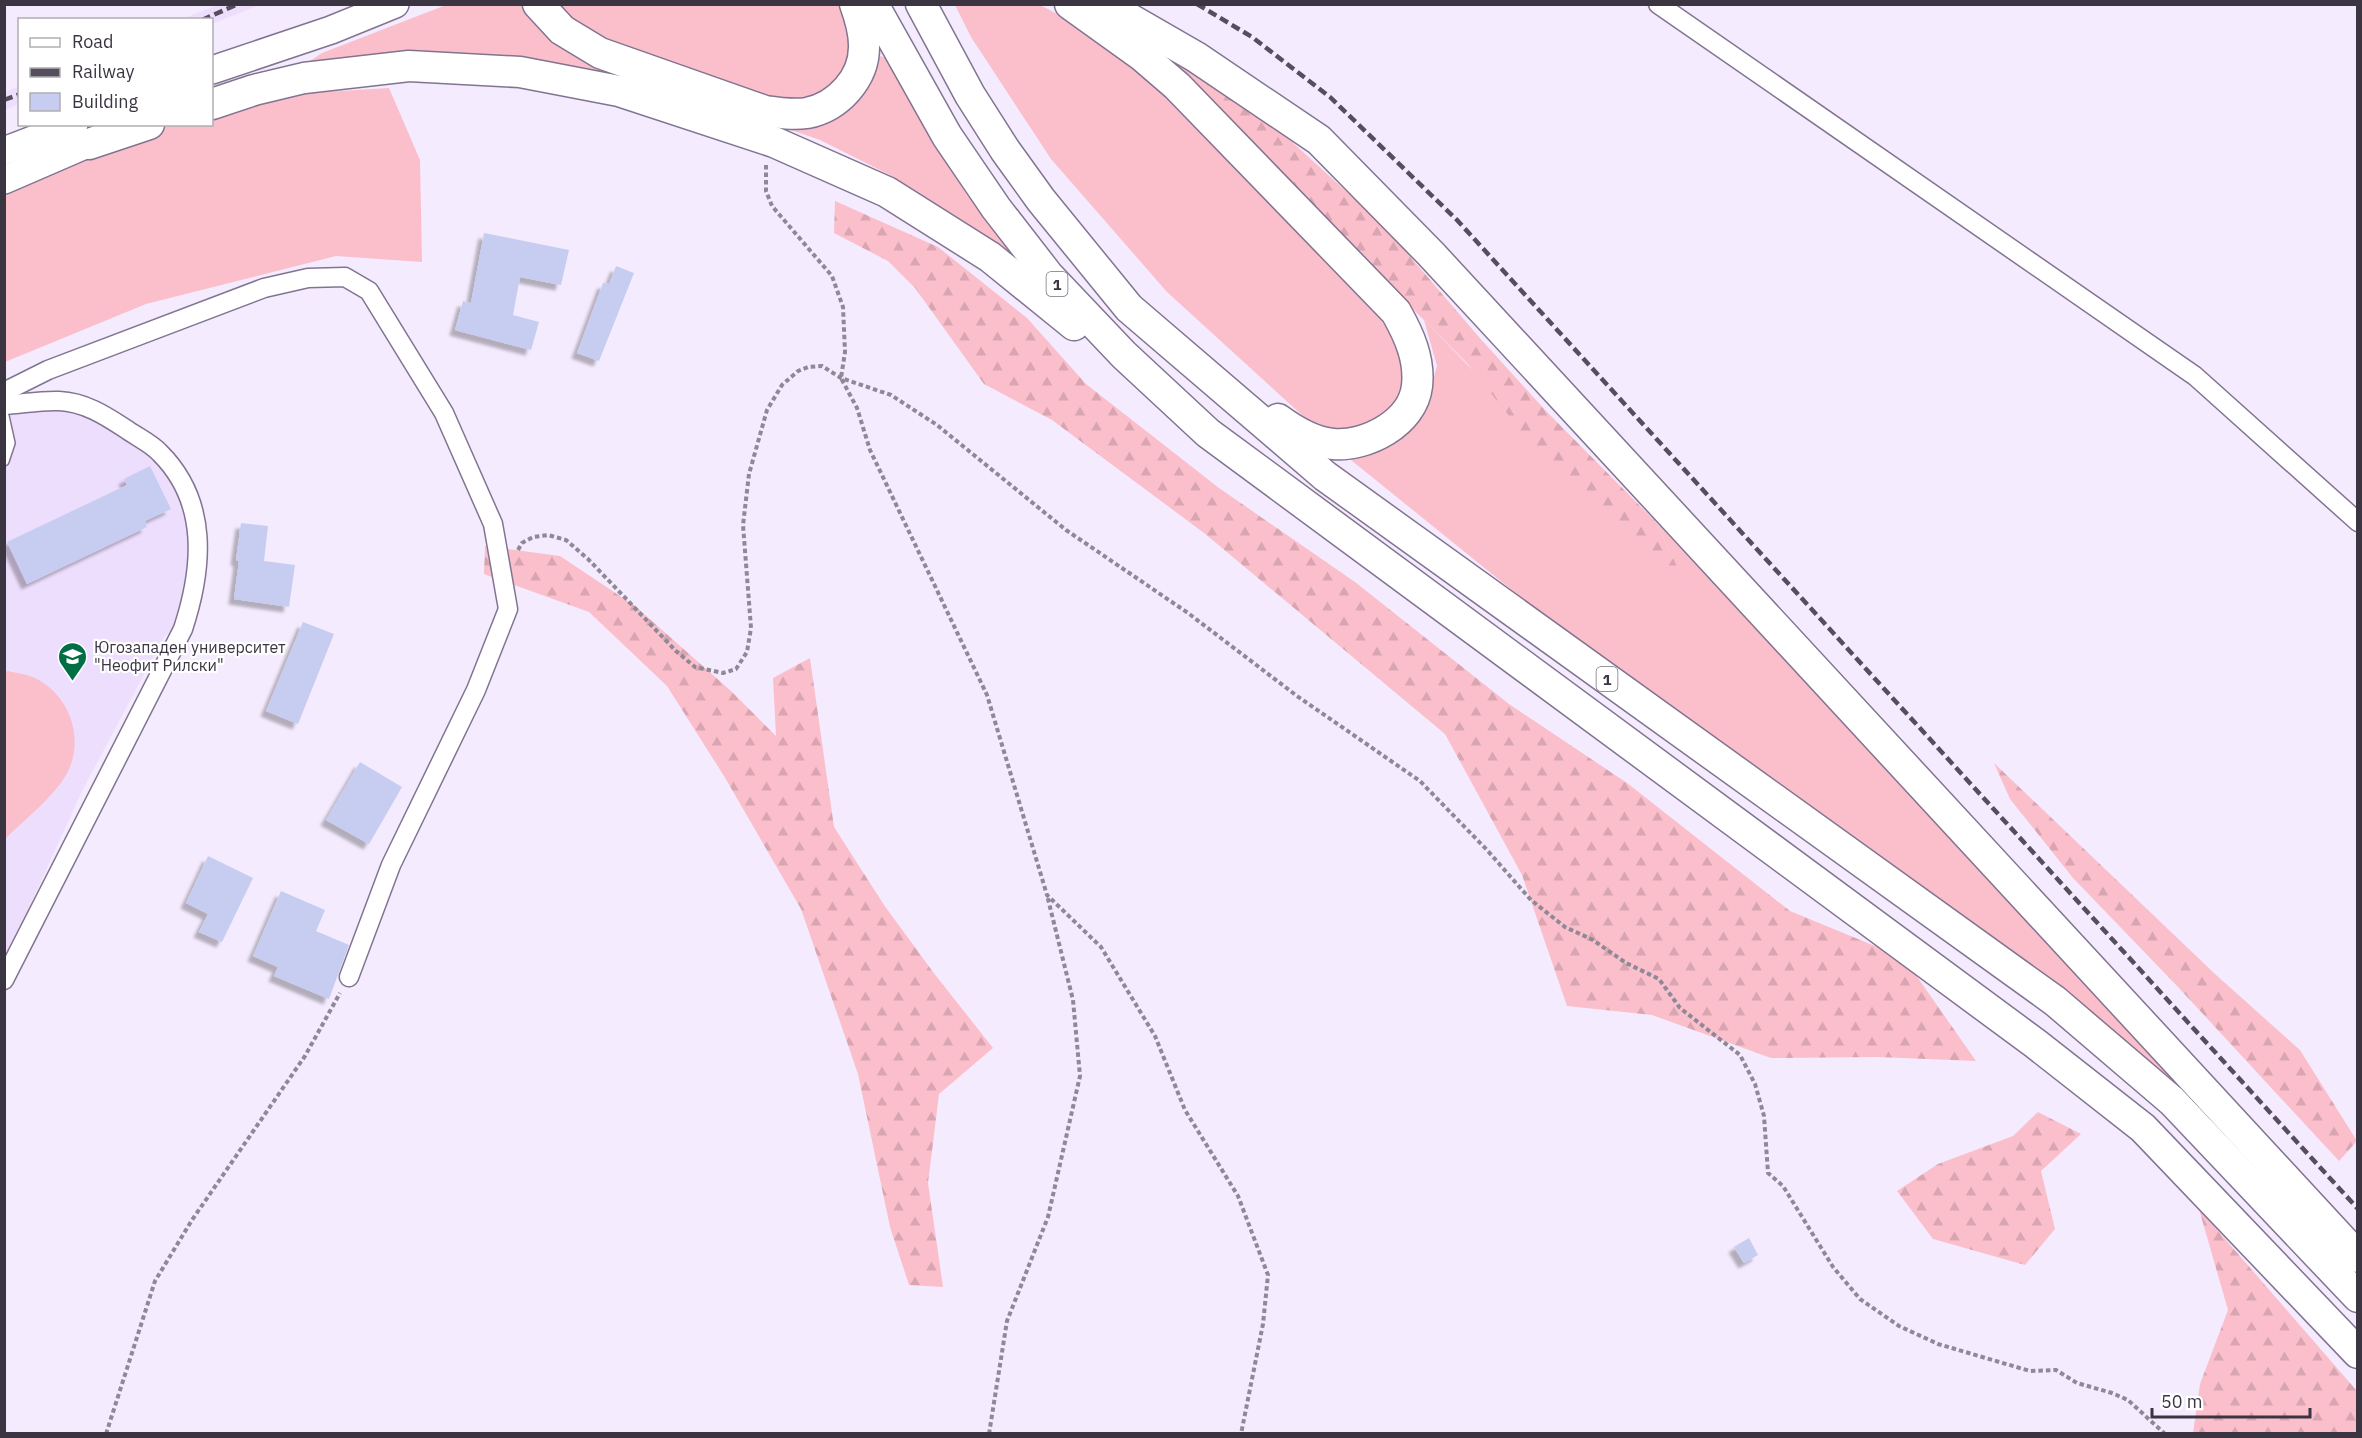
<svg xmlns="http://www.w3.org/2000/svg" width="2362" height="1438" font-family="'IBM Plex Sans',sans-serif">
<defs>
<pattern id="forest-firs" width="22" height="20" patternUnits="userSpaceOnUse" patternTransform="scale(1.5)"><rect width="22" height="20" fill="#fbbfcc"/><path d="M5 1l3.5 6h-7zM16 11l3.5 6h-7z" fill="#d8a5b0"/></pattern>
<filter id="shadow"><feDropShadow dx="-5.5" dy="5.5" stdDeviation="1.5" flood-color="#0004"/></filter>
</defs>
<rect width="100%" height="100%" fill="#f4ebfe"/>
<!-- built -->
<g fill="#eddefe">
<polygon points="218,5 218,4 260,5 212,24 212,20 182,19"/>
<polygon points="19,86 19,104 5,110 5,92"/>
<polygon points="58,407 104,421 152,455 180,490 190,543 188,583 178,625 164,637 82,791 5,960 5,416"/>
</g>
<!-- grass -->
<g fill="#fbbfcc">
<polygon points="446,5 525,5 791,125 874,66 880,56 887,58 914,109 967,195 1055,300 969,227 892,176 820,140 734,110 313,64 310,61 322,53"/>
<polygon points="556,5 843,5 855,33 839,88 806,104 773,100 602,44"/>
<polygon points="955,5 1040,5 1088,30 1181,102 1351,283 1404,349 1410,385 1394,413 1341,433 1304,417 1167,292 1051,159 971,37"/>
<polygon points="389,88 420,160 422,262 336,256 146,304 5,362 4,189 162,125 212,124 212,106 307,93"/>
<polygon points="1424,320 1689,593 1656,522 2022,914 2207,1117 1549,620 1346,456 1391,446 1424,411 1437,366"/>
<path d="M8 671C16 673 27 674 35 678 74 697 88 749 60 784 45 804 23 821 5 839L4 672Z"/>
</g>
<!-- forest -->
<g fill="url(#forest-firs)">
<polygon points="1151,48 1268,120 1385,227 1478,336 1546,411 1656,522 1690,594 1562,482 1466,362"/>
<polygon points="835,201 938,247 1027,318 1086,384 1219,488 1355,582 1509,704 1627,783 1790,911 1904,958 1976,1061 1878,1057 1771,1058 1652,1015 1567,1006 1522,875 1445,734 1204,533 1052,420 984,384 915,288 888,261 834,233"/>
<polygon points="485,546 560,556 635,606 731,691 776,736 773,678 810,658 834,827 884,905 933,972 993,1048 939,1094 928,1183 943,1287 909,1285 890,1227 858,1074 801,909 724,776 667,686 589,612 484,574"/>
<polygon points="1994,763 2215,974 2300,1050 2357,1141 2339,1161 2178,987 2073,878 2010,799"/>
<polygon points="2038,1112 2081,1134 2041,1171 2055,1229 2025,1265 1933,1239 1897,1191 1938,1164 2013,1136"/>
<polygon points="2199,1209 2357,1391 2357,1433 2193,1433 2200,1384 2228,1310"/>
</g>
<!-- building -->
<g fill="#c6cdf1" filter="url(#shadow)">
<polygon points="484,233 569,250 561,285 520,277 513,315 539,322 531,350 455,330 463,301 471,303"/>
<polygon points="616,266 634,273 599,361 577,353 603,283 609,284"/>
<polygon points="150,466 171,509 145,521 147,527 27,584 7,542 127,485 124,479"/>
<polygon points="241,523 268,526 264,561 295,565 289,607 234,599 239,561 236,560"/>
<polygon points="303,622 334,634 298,724 266,711"/>
<polygon points="360,762 402,787 369,844 326,820"/>
<polygon points="208,856 253,878 222,942 199,932 208,914 186,903"/>
<polygon points="281,891 325,910 316,931 349,945 329,999 274,976 278,967 253,956"/>
<polygon points="1749,1238 1758,1255 1744,1263 1734,1247"/>
</g>
<g fill="none" stroke-linecap="round" stroke-linejoin="round">
<defs>
<polyline id="service" points="4,416 10,443 4,461"/>
<g id="minor">
<polyline points="1658,4 2195,376 2358,522"/>
<polyline points="4,396 10,389 48,370 264,288 308,278 345,277 369,291 444,413 493,524 508,609 476,690 391,865 349,977"/>
<path d="M4 405C22 404 42 400 59 401 85 402 106 416 126 429 137 437 151 443 160 453 209 502 203 568 183 629L4 980"/>
</g>
<g id="secondary">
<polyline points="212,70 331,30 395,4"/>
<polyline points="4,151 74,124"/>
<polyline points="4,180 108,135"/>
</g>
<g id="primary">
<path d="M538 4 562 30 600 53 765 111C779 113 793 115 807 113 838 107 865 78 864 45 864 31 860 18 855 4"/>
<polyline points="873,4 947,136 996,208 1048,275 1124,355 1208,433 2036,1044 2143,1128 2358,1353"/>
<polyline points="921,4 970,95 1005,150 1041,200 1129,308 1325,476 2055,1001 2172,1101 2358,1297"/>
<path d="M1070 4 1141 55 1177 86 1396 312C1409 335 1420 359 1417 386 1413 423 1366 447 1333 444 1314 442 1293 430 1278 419"/>
<polyline points="1104,4 1196,57 1319,140 1431,254 2358,1257"/>
<polyline points="212,104 254,90 304,78 409,66 520,72 619,91 774,142 887,192 990,257 1074,325"/>
<polyline points="89,144 149,124"/>
</g>
</defs>
<!-- service casing -->
<use href="#service" stroke="#827491" stroke-width="12"/>
<!-- minor casing -->
<use href="#minor" stroke="#827491" stroke-width="21"/>
<!-- secondary casing -->
<use href="#secondary" stroke="#827491" stroke-width="30"/>
<!-- primary casing -->
<use href="#primary" stroke="#827491" stroke-width="33"/>
<!-- path -->
<g stroke="#8f8897" stroke-width="4" stroke-dasharray="4.5 3" stroke-linecap="butt">
<polyline points="766,165 766,191 772,206 832,276 843,307 845,352 841,378 857,408 870,450 987,695 1047,895 1101,947 1155,1036 1185,1110 1238,1196 1268,1275 1263,1324 1241,1434"/>
<polyline points="518,550 522,543 533,537 548,535 566,540 588,559 676,651 695,667 723,673 736,669 747,652 751,628 743,525 749,474 767,410 782,385 798,371 808,367 822,366 841,378 891,395 937,425 1066,530 1188,613 1297,696 1420,781 1487,850 1531,900 1565,927 1593,940 1626,963 1659,979 1680,1008 1740,1055 1755,1084 1764,1116 1768,1173 1783,1186 1833,1267 1860,1299 1899,1326 1938,1344 2030,1371 2056,1370 2077,1383 2112,1393 2128,1400 2165,1434"/>
<polyline points="106,1434 155,1281 192,1220 305,1056 340,993"/>
<polyline points="989,1434 1007,1321 1048,1217 1080,1076 1073,1000 1047,895"/>
</g>
<!-- service -->
<use href="#service" stroke="#fff" stroke-width="9"/>
<!-- minor -->
<use href="#minor" stroke="#fff" stroke-width="18"/>
<!-- secondary -->
<use href="#secondary" stroke="#fff" stroke-width="27"/>
<!-- primary -->
<use href="#primary" stroke="#fff" stroke-width="30"/>
<!-- rail -->
<g stroke="#554f5d" stroke-width="4.5" stroke-dasharray="9 4.5" stroke-linecap="butt">
<polyline points="1197,4 1252,37 1330,97 1457,220 2358,1209"/>
<polyline points="202,20 238,4"/>
<polyline points="4,100 20,94"/>
</g>
</g>
<!-- icons -->
<defs>
<symbol id="university-pin" viewBox="-11 -11 22 30"><path d="M0 17L-7.5 6A9.5 9.5 0 1 1 7.5 6Z" fill="#016e46" stroke="#fff"/><path d="M0-5L7-2L0 1L-7-2ZM-4 1L0 2.5L4 1V4Q0 6-4 4Z" fill="#fff"/></symbol>
</defs>
<g fill-rule="evenodd">
<use href="#university-pin" x="56" y="640" width="33" height="45"/>
</g>
<g text-anchor="middle" dominant-baseline="central" stroke-width="4.5" stroke-linejoin="round" paint-order="stroke">
<!-- shield labels -->
<g fill="#fff" stroke="#76727b" stroke-width="1.5">
<rect x="1046.5" y="272" width="21" height="24" rx="4.5"/>
<rect x="1596.5" y="667" width="21" height="24" rx="4.5"/>
</g>
<g font-size="15" font-weight="bold" fill="#3b3542">
<text x="1057" y="284">1</text>
<text x="1607" y="679">1</text>
</g>
<!-- poi labels -->
<g font-size="16" fill="#3b3542" stroke="#fff" text-anchor="start">
<text x="94" y="647">Югозападен университет<tspan x="94" dy="18">"Неофит Рилски"</tspan></text>
</g>
</g>
<!-- border -->
<rect width="2362" height="1438" fill="none" stroke="#3b3542" stroke-width="12"/>
<!-- legend -->
<rect x="18" y="18" width="195" height="108" fill="#ffffff" stroke="#b1aeb3" stroke-width="1.5"/>
<rect x="30" y="38" width="30" height="9" fill="#ffffff" stroke="#b1aeb3" stroke-width="1.5"/>
<text x="72" y="48" font-size="18" fill="#3b3542">Road</text>
<rect x="30" y="68" width="30" height="9" fill="#554f5d" stroke="#b1aeb3" stroke-width="1.5"/>
<text x="72" y="78" font-size="18" fill="#3b3542">Railway</text>
<rect x="30" y="93" width="30" height="18" fill="#c6cdf1" stroke="#b1aeb3" stroke-width="1.5"/>
<text x="72" y="108" font-size="18" fill="#3b3542">Building</text>
<!-- scale -->
<path d="M2152 1408v9h158v-9" fill="none" stroke="#3b3542" stroke-width="3"/>
<text x="2161" y="1408" font-size="18" fill="#3b3542" stroke="#ffffff" stroke-width="4.5" paint-order="stroke">50 m</text>
</svg>
